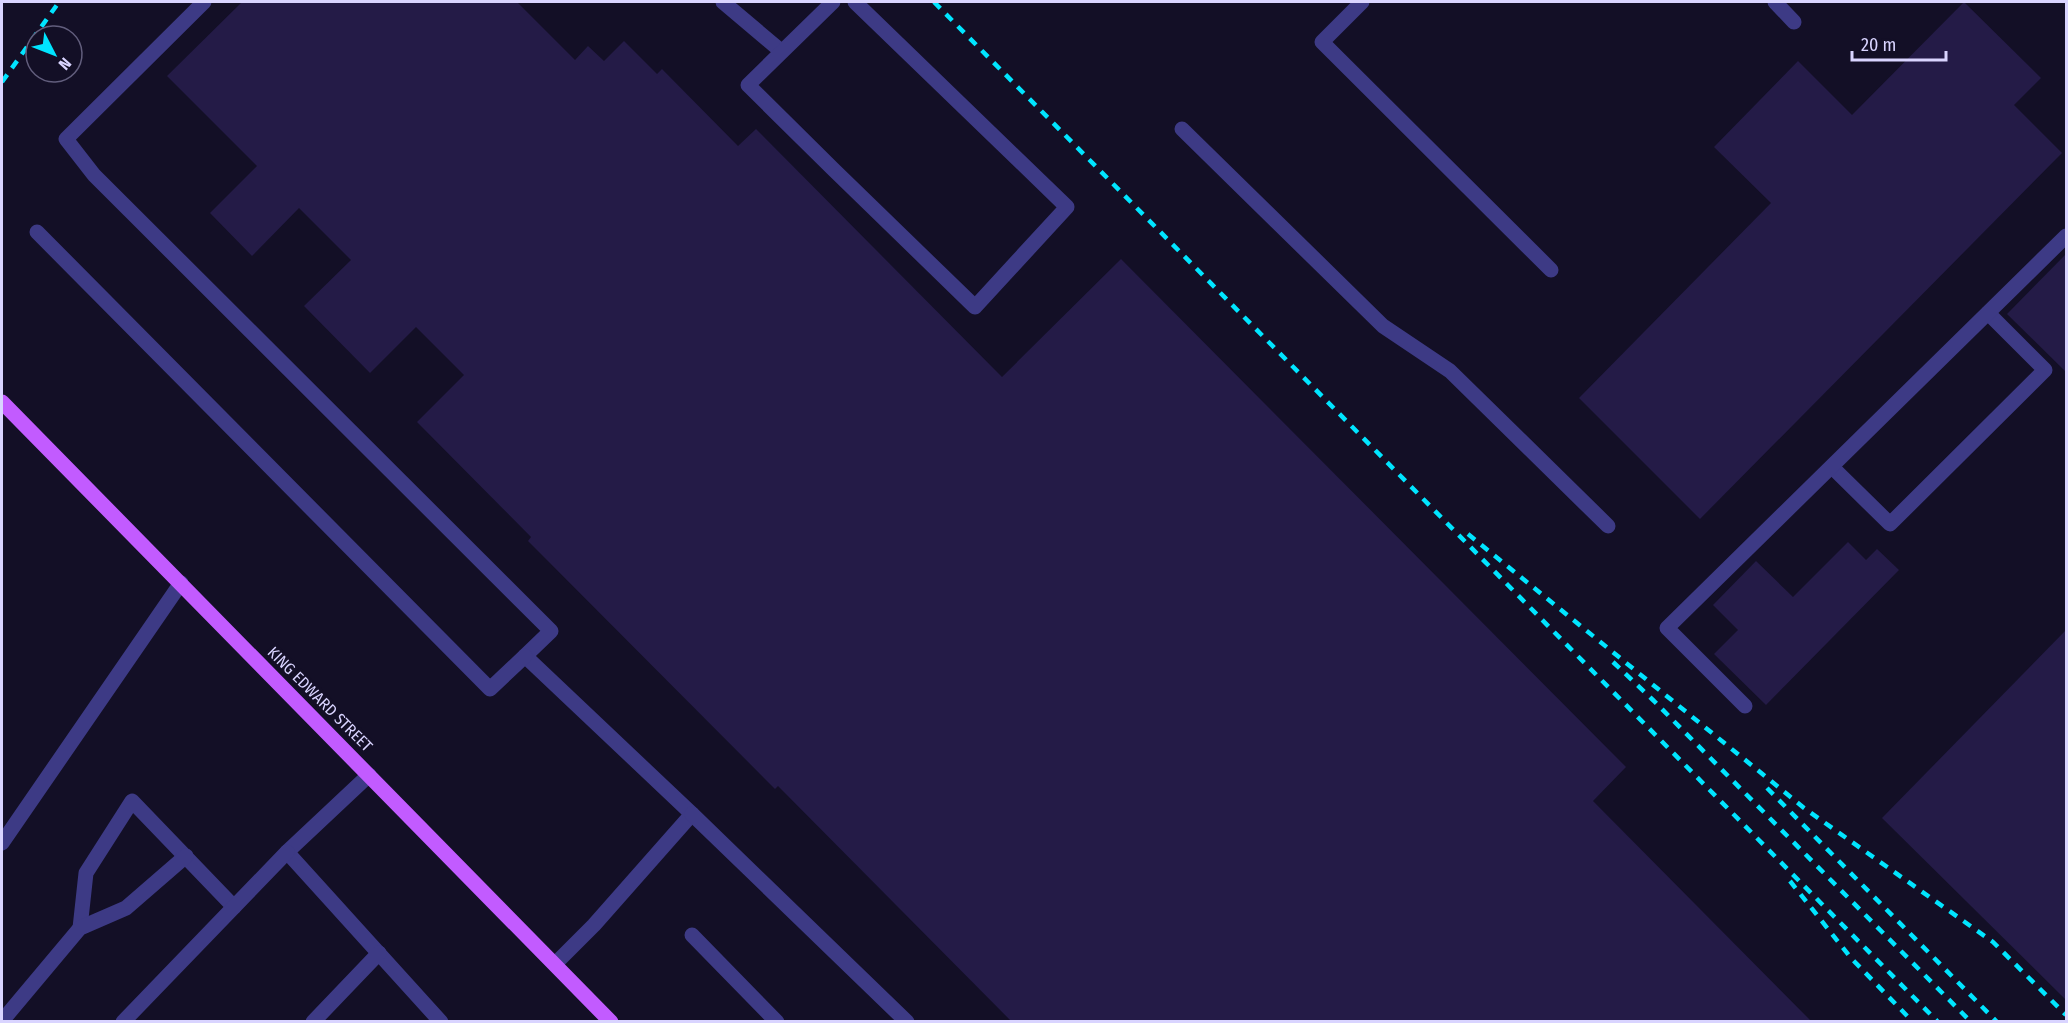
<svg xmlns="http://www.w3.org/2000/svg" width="2068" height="1023" font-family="'Fira Sans Condensed',sans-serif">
<rect width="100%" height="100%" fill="#130f26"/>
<!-- building -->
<g fill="#241b47">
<polygon points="242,2 517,2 575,60 588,46 604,61 624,41 657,74 662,69 738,146 756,129 1002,377 1121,259 1626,767 1593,801 1812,1022 1012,1022 778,786 775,789 528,541 531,537 417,422 464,375 416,327 370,373 304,306 351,260 299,208 252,256 210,213 257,166 167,76"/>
<polygon points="1964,2 2041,78 2014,105 2062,153 1700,519 1579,398 1771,203 1714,147 1798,61 1852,115"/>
<polygon points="2066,254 2066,372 2007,314"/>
<polygon points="1848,542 1866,560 1877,549 1899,570 1766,705 1714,654 1738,630 1713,605 1756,561 1793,597"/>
<polygon points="2066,630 2066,1000 1882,818"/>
</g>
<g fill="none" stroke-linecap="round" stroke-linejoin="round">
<!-- service -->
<g stroke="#3d3a85" stroke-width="15">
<polyline points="204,2 66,139 94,175 551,631 525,656 692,814 594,925 555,964"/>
<polyline points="723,2 781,51"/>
<polyline points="833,2 748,85 834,170 975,307 1067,207 855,2"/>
<polyline points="1362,2 1322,42 1551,270"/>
<polyline points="1775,2 1794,22"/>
<polyline points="1182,129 1383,326 1450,371 1608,526"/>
<polyline points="37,232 490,689 525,656"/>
<polyline points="1832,467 1890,524 2045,370 1988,313"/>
<polyline points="1745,706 1667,628 2066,236"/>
<polyline points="369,775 287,852 441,1022"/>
<polyline points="692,814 907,1022"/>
<polyline points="2,843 181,583"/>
<polyline points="80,928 86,873 132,801 234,907"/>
<polyline points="692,935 777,1022"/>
<polyline points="2,1021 80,928 126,908 186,856"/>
<polyline points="123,1022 287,852"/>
<polyline points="313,1022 379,953"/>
</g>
<!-- primary -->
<polyline stroke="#c25bff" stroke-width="15" points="2,402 611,1022"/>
<!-- rail -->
<g stroke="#00e5ff" stroke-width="4.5" stroke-dasharray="9 8" stroke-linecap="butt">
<polyline points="934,2 1938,1022"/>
<polyline points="2,82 59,2"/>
<polyline points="1468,534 1804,808 1993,942 2066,1015"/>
<polyline points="1613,662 1654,701 1971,1022"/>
<polyline points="1767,788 1997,1022"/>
<polyline points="1790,881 1851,958 1913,1022"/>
</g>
</g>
<g text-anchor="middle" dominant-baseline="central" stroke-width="6" stroke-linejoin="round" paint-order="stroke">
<!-- street labels -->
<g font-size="16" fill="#d9d4ff" stroke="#130f26">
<text transform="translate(320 699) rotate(45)">KING EDWARD STREET</text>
</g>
</g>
<!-- border -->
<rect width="2068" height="1023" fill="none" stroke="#d9d4ff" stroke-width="6"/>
<!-- north arrow -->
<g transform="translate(54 54) rotate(132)"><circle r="28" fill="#130f26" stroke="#625e7d" stroke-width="1.5"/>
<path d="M0-4.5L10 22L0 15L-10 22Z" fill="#00e5ff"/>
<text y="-9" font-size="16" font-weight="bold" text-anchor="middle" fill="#d9d4ff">N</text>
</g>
<!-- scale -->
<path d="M1852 51v9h94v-9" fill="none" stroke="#d9d4ff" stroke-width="3"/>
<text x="1861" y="51" font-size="18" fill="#d9d4ff" stroke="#130f26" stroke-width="4.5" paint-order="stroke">20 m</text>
</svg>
